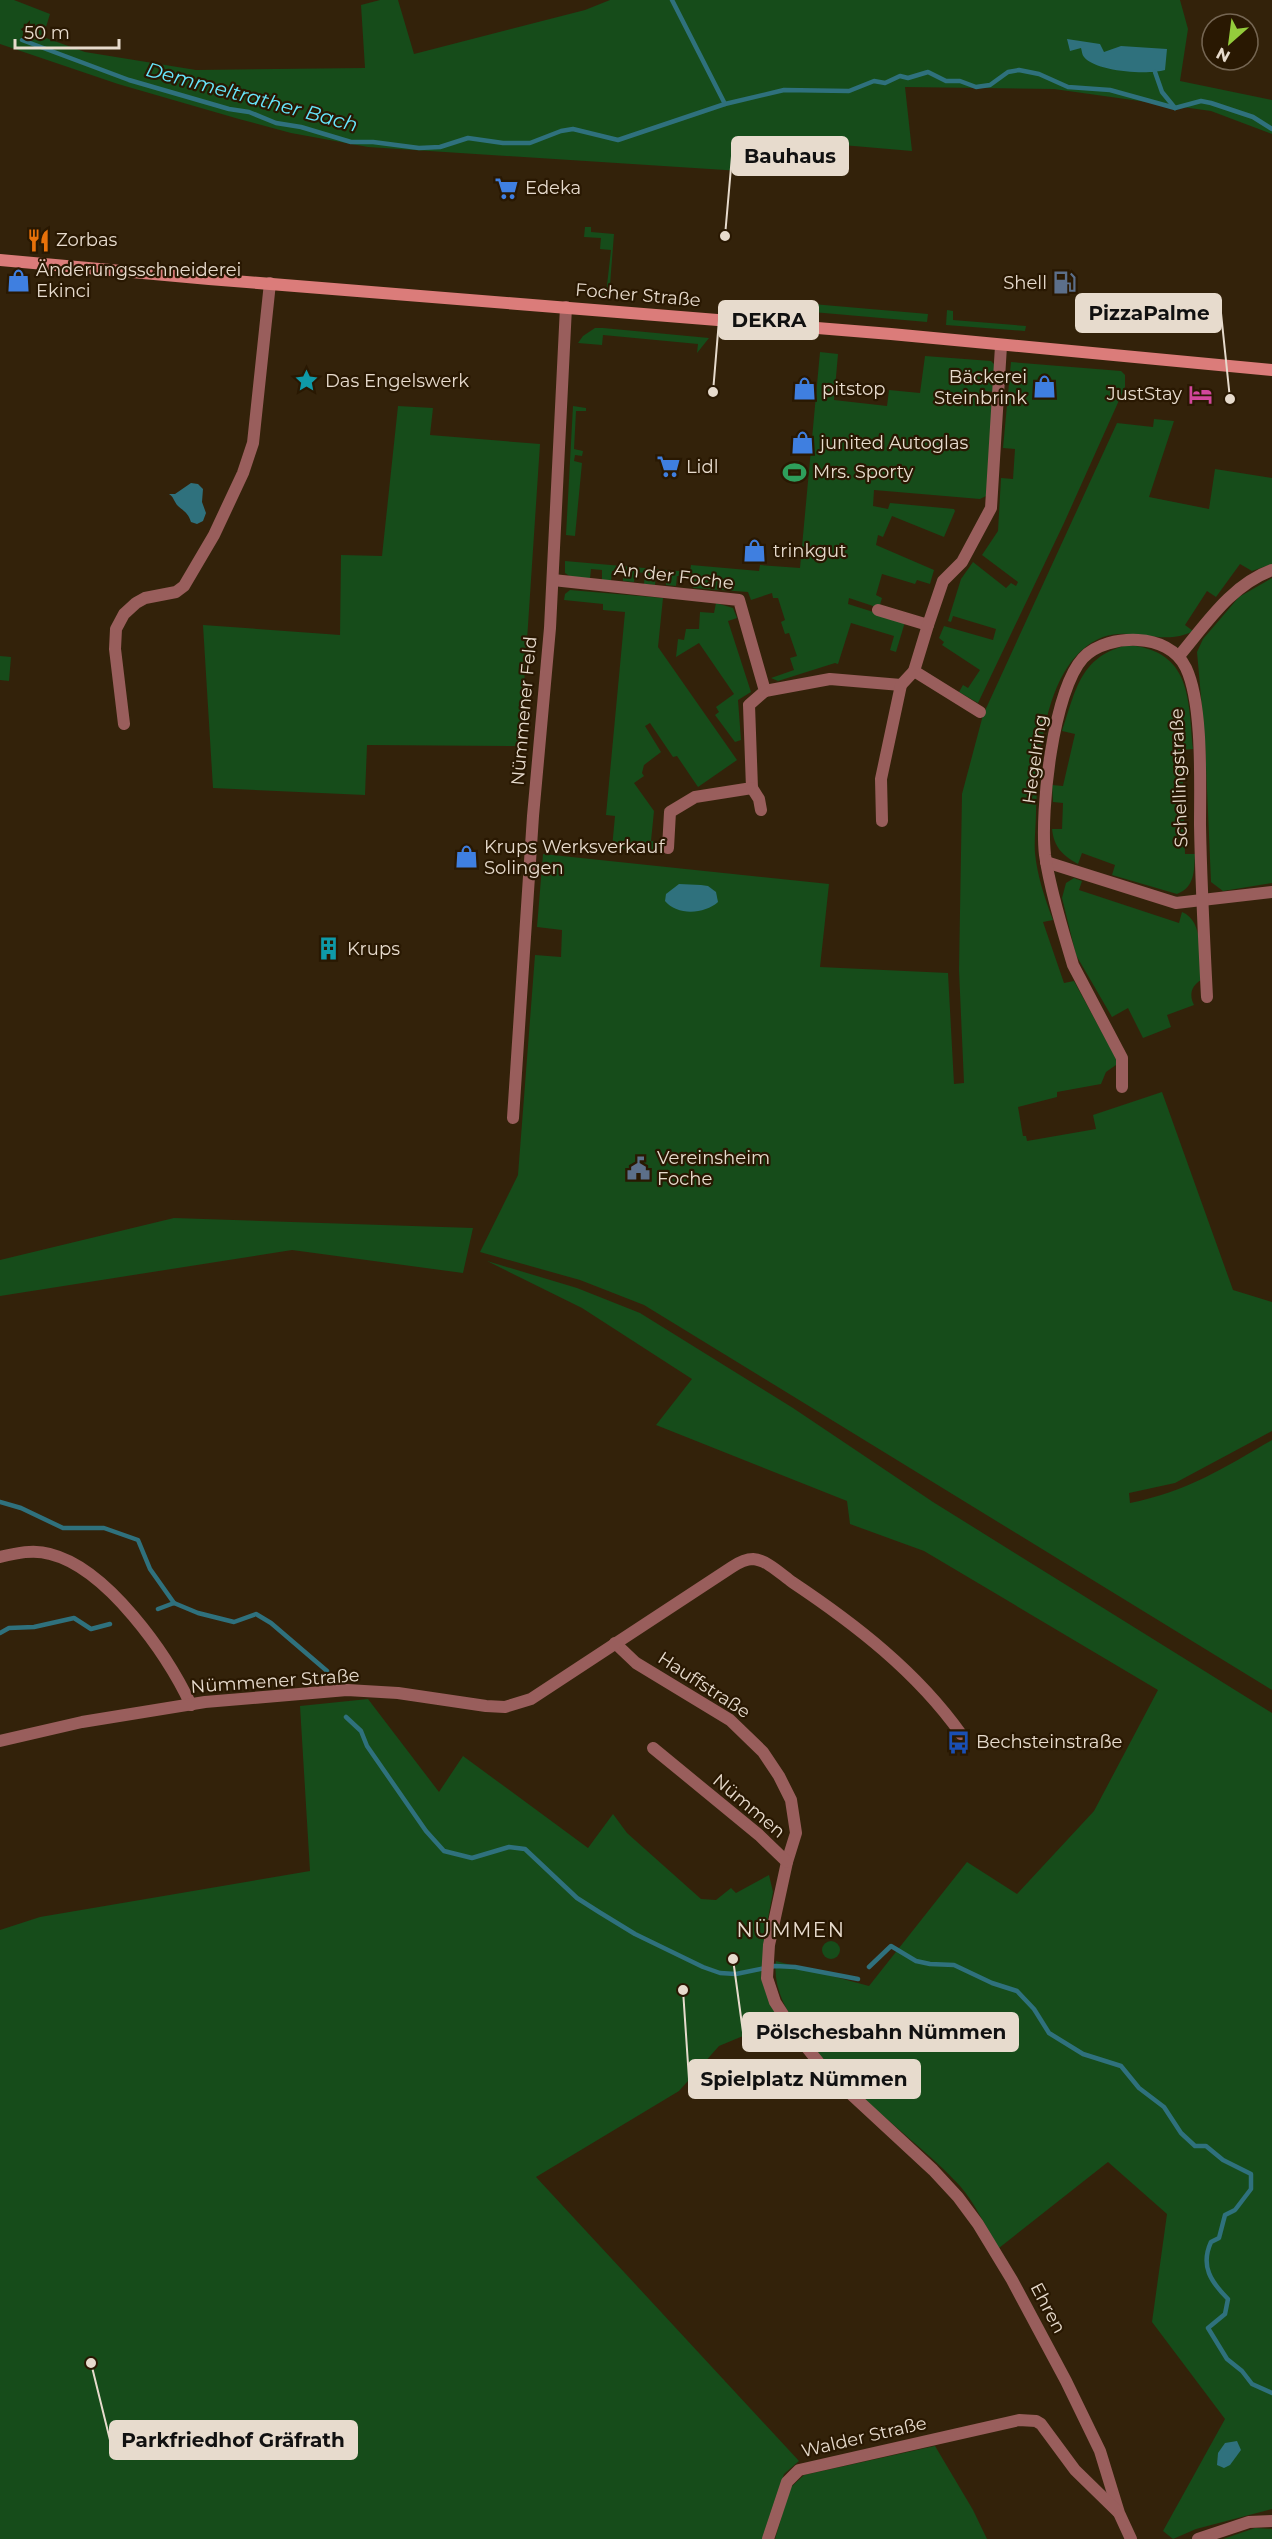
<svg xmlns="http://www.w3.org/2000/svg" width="1272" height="2539" font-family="Montserrat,sans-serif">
<rect width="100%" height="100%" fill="#33220a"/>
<!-- green -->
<g fill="#164c1a">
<polygon points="0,0 14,0 50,14 46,27 46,38 85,52 196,70 365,68 361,5 380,0 398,0 414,54 585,10 610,0 1180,0 1188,29 1180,81 1272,100 1272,134 1211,111 1054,89 905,87 912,151 819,143 817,176 368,147 291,133 239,119 118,84 0,44"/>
<polygon points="585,227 591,227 591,232 614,234 609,298 597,297 597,294 606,294 611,250 600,249 601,238 584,237"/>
<polygon points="801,303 928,314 927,322 801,311"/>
<polygon points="947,310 953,311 953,320 1026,326 1025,331 946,325"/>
<polygon points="595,328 603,328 709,338 697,353 698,344 603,335 602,345 578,343 583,336"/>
<polygon points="820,352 838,354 834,400 887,406 889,390 920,393 925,356 991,361 996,366 995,392 984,391 983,405 994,406 986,496 980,499 874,490 873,506 888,509 890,503 954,509 955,511 944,537 892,516 883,537 878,535 876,545 934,570 930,584 917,580 915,584 882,574 876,595 882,598 879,608 849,598 848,604 905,622 896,652 890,650 894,636 851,623 838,664 835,663 778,681 771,678 794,670 790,658 797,656 789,633 785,634 781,622 785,620 778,598 773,598 772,593 751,600 748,592 693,588 694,577 677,576 676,586 666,585 666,575 656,574 655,585 644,584 645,573 635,572 634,582 623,581 623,572 612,571 611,581 602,580 602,570 591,569 590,579 571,577 565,573 565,561 690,572 691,565 759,571 760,565 800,568"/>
<polygon points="1011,362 1121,371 1125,375 1125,387 1064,523 978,703 959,692 963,685 968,688 980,670 942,645 944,642 939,638 944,626 993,640 996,629 953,616 951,622 948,621 961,579 973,562 1006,588 1011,583 1016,586 1018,582 982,555 998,531 1001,478 1013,479 1015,449 1003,448"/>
<polygon points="398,406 433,408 430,435 540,444 520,746 367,745 365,795 213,788 203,625 340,635 341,555 382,556"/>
<polygon points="573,406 586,408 586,411 576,411 574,449 583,451 582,456 575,455 574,461 582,463 575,536 566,535"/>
<path d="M1154 419 1174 421 1149 497 1209 509 1215 469 1272 478V564L1252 571 1240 564 1216 597 1207 591 1185 625 1193 631C1164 647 1133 626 1103 637 1044 660 1038 759 1036 812 1036 825 1034 840 1035 853 1037 875 1045 899 1053 920L1043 922 1064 983 1074 981 1116 1058V1065L1106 1072 1101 1084 1057 1092V1097L1018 1107 1023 1136H1026L1027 1141 1096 1129 1093 1115 1162 1092 1233 1290 1272 1302V1431L1175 1483 1129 1493 1130 1503C1188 1491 1222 1469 1272 1440V1690L644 1305 580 1280 480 1252 518 1175 535 955 561 957 562 930 537 927 543 854 829 884 820 967 948 973 954 1084 964 1083 959 970 962 794 983 715 1117 423 1153 427Z"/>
<polygon points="1272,578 1272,883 1223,891 1211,882 1205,742 1197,652 1203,639 1239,597"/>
<polygon points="570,590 663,598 658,647 737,760 698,787 677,756 673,757 650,723 645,726 661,752 644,765 642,773 644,776 634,783 654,811 651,841 658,842 658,852 612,848 615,816 606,815 625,612 603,610 603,604 564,600 565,594"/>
<polygon points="716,603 733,608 737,618 728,621 751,692 738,700 741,740 735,742 715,715 719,712 716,707 734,694 699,643 676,657 678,639 684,640 686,629 699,629 700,612 714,613"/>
<path d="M1128 645C1192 651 1188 699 1193 749L1182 750 1185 854H1195C1194 871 1195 887 1177 894L1112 875 1115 865 1082 853 1078 864C1062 855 1054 847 1052 829H1062L1063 803 1053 802 1052 785 1063 786 1075 734 1062 731C1076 690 1080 656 1128 645Z"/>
<polygon points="0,656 11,657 9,681 0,680"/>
<path d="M1074 878 1082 881 1079 890 1179 923 1182 912C1205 921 1199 960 1201 980 1191 986 1189 995 1194 1005L1167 1015 1171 1027 1143 1038 1128 1008 1112 1017 1076 955 1062 898 1066 883Z"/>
<polygon points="174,1218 473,1228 463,1273 292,1250 0,1296 0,1260"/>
<path d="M487 1261 577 1288 640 1313 793 1408 933 1502 1272 1713V2509L1196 2529 1173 2539 1163 2531 1225 2419 1152 2322 1167 2214 1108 2162 999 2248C986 2228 975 2203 960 2186 913 2132 765 2038 776 1961L869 1986 967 1862 1017 1894 1094 1811 1158 1690 924 1551 850 1524 847 1501 656 1425 692 1379 582 1308Z"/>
<polygon points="368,1699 439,1792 463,1756 588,1848 613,1814 627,1833 701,1899 716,1900 731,1888 736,1893 769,1875 773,1892 764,1939 767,1996 779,2021 719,2046 679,2091 536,2177 799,2461 784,2474 763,2539 0,2539 0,1930 40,1917 310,1871 300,1706"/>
<circle cx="831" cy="1950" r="9"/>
<polygon points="935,2446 973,2510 987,2539 775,2539 790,2488 804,2475"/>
<polygon points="1255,2528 1272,2529 1272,2539 1223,2539"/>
</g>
<!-- water -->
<g fill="#2f717d">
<path d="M1067 39 1100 44 1104 52 1121 46 1167 49 1165 70C1148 75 1096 72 1084 57 1082 55 1082 51 1081 48L1070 51Z"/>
<path d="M191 483 198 484 203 489 202 502 206 513 203 521 197 524 191 522C188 513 185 512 178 506 174 502 174 497 169 494H175Z"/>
<path d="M679 884 701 885 708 886 716 892 718 902C705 914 677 916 665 901L666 894Z"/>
<polygon points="1237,2441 1241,2450 1230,2465 1224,2468 1217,2465 1218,2453 1225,2443"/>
</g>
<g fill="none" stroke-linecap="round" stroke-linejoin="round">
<!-- stream -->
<g stroke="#2f717d" stroke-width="4.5">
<polyline points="672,0 725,104"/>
<polyline points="22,40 129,80 229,109 249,112 276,123 301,127 351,142 373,142 419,148 440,147 468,138 503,143 530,143 561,131 573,129 618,140 725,104 784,90 849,91 874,81 885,83 900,76 908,78 928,72 946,81 960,81 976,87 990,85 1008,72 1019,70 1039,74 1068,87 1110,90 1175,108 1201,101 1211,103 1253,117 1272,129"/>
<polyline points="1155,72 1162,92 1175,108"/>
<polyline points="0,1502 21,1508 63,1528 104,1528 138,1540 150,1569 174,1603"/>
<polyline points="158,1609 174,1603 198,1613 234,1622 256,1614 271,1623 327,1671"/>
<polyline points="0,1633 9,1628 34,1627 74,1618 91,1629 110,1624"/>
<polyline points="346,1717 361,1731 367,1746 426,1831 444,1851 472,1858 509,1847 525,1849 577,1898 599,1912 635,1934 703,1967 720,1973 736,1974 775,1966 795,1967 858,1979"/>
<path d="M869 1967 891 1946 916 1961 930 1964 954 1965 992 1983 1017 1991 1034 2009 1049 2033 1083 2054 1121 2066 1139 2088 1164 2107 1181 2133 1195 2146H1206L1223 2160 1251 2174V2189L1235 2210 1225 2215 1219 2238 1211 2242C1200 2266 1211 2282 1228 2299L1225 2314 1208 2328 1227 2359 1242 2371 1252 2384 1272 2393"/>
</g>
<!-- street -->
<g stroke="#995e5c" stroke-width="12">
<polyline points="553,580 739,600 765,691 749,705 752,788 695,797 670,812 668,848"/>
<polyline points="878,610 928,625 943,581 962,562 991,508 1001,346"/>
<path d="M1179 656C1206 624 1231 585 1272 570"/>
<polyline points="914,671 980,712"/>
<polyline points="765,691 830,679 901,685"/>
<polyline points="124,724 115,649 116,629 124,614 136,603 145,598 176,592 184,586 214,535 243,473 253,443 270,283"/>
<polyline points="752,788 759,799 761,810"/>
<polyline points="882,821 881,779 901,685 914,671 928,625"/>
<polyline points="1046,862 1176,903 1272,892"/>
<path d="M1122 1087V1058L1073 965C1063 931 1050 890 1045 855 1040 811 1053 691 1083 658 1096 644 1119 639 1138 640 1157 641 1177 649 1186 668 1203 704 1200 782 1200 825 1201 882 1204 939 1207 997"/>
<polyline points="513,1118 533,816 550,628 566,307"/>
<path d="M0 1557C16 1553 34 1549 50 1554 107 1568 167 1654 191 1705"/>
<polyline points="615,1643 636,1663 730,1720 763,1752 779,1776 791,1800 796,1833 787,1862 769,1945 767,1978 775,2002 795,2033 824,2069 933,2170 958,2197 978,2224 1012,2280 1066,2381 1100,2451 1119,2513 1131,2539"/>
<path d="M0 1741 82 1722 205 1702 347 1690 398 1693 486 1706 505 1707 531 1699 732 1567C738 1563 745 1559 753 1559 767 1560 781 1574 792 1582 855 1624 917 1672 961 1734"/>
<polyline points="653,1748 759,1835 787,1862"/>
<polyline points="768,2539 787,2482 799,2470 1019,2420 1036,2421 1041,2424 1075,2470 1118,2512"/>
<polyline points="1198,2539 1249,2522 1272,2521"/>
</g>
<!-- secondary -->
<polyline stroke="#db7c7a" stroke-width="12" points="0,260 209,279 891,334 1272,370"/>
</g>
<!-- icons -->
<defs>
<symbol id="supermarket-bare" viewBox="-9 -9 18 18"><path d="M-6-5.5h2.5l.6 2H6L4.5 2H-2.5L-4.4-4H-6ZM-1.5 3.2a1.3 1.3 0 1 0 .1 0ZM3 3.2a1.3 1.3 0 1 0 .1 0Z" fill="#3f7fe0" stroke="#291802" stroke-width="2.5" paint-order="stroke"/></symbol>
<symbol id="restaurant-bare" viewBox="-9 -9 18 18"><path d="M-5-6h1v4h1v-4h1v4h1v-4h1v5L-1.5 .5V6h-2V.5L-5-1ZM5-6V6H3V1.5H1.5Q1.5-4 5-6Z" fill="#e8710a" stroke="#291802" stroke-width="2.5" paint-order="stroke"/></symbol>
<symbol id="shop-bare" viewBox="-9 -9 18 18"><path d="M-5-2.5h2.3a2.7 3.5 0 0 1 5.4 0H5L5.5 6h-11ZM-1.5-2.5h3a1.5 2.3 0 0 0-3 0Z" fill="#3f7fe0" stroke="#291802" stroke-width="2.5" paint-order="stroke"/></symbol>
<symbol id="fuel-bare" viewBox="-9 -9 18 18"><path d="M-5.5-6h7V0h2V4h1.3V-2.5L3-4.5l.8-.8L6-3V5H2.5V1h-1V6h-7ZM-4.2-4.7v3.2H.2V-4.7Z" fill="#5c6f8a" stroke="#291802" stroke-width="2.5" paint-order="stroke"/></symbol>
<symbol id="sight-bare" viewBox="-9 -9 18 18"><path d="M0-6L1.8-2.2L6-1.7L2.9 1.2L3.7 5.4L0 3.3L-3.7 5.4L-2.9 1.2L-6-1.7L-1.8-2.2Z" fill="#0f9aa8" stroke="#291802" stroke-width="2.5" paint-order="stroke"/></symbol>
<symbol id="hotel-bare" viewBox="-9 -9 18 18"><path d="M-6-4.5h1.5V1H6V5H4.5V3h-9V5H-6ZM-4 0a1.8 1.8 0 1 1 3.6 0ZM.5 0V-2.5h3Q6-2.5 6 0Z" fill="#d1479c" stroke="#291802" stroke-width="2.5" paint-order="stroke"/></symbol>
<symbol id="stadium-bare" viewBox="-9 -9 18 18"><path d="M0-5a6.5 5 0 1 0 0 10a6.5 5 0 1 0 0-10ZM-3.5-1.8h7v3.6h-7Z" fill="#2e9e5b" stroke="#291802" stroke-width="2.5" paint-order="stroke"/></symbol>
<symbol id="building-bare" viewBox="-9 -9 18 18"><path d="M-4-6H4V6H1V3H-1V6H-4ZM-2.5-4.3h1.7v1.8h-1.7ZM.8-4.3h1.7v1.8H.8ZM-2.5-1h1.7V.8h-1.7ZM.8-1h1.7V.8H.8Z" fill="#0f9aa8" stroke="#291802" stroke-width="2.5" paint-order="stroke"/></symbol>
<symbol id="civic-bare" viewBox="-9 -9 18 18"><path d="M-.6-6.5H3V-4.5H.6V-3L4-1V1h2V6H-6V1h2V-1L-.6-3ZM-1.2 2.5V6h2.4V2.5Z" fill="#5c6f8a" stroke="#291802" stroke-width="2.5" paint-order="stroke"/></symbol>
<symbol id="bus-bare" viewBox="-9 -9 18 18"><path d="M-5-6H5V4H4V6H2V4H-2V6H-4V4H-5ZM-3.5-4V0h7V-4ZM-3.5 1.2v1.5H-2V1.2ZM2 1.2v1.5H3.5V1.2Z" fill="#1a4fb4" stroke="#291802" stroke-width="2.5" paint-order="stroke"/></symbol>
</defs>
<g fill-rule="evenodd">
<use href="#supermarket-bare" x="490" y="172" width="33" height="33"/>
<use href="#restaurant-bare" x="22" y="224" width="33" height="33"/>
<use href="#shop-bare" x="2" y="264" width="33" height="33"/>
<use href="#fuel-bare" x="1048" y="266" width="33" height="33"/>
<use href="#sight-bare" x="290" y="364" width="33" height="33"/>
<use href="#shop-bare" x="1028" y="370" width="33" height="33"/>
<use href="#shop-bare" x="788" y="372" width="33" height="33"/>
<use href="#hotel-bare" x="1184" y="378" width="33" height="33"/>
<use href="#shop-bare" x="786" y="426" width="33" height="33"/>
<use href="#supermarket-bare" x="652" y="450" width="33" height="33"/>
<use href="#stadium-bare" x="778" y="456" width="33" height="33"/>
<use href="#shop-bare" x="738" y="534" width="33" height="33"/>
<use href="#shop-bare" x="450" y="840" width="33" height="33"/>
<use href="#building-bare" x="312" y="932" width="33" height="33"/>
<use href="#civic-bare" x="622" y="1152" width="33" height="33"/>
<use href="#bus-bare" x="942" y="1726" width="33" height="33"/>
</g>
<g text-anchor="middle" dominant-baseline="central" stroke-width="4.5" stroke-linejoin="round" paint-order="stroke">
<!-- poi labels -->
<g font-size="18" fill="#e7dbcd" stroke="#291802" text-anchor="start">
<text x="525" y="188">Edeka</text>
<text x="56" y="240">Zorbas</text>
<text x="36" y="270">Änderungsschneiderei<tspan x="36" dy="21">Ekinci</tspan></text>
<text x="1047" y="283" text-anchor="end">Shell</text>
<text x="1027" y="377" text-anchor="end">Bäckerei<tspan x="1027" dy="21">Steinbrink</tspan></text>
<text x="325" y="381">Das Engelswerk</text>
<text x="822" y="389">pitstop</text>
<text x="1182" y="394" text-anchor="end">JustStay</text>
<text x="820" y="443">junited Autoglas</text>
<text x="686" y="467">Lidl</text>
<text x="813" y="472">Mrs. Sporty</text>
<text x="773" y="551">trinkgut</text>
<text x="484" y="847">Krups Werksverkauf<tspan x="484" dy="21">Solingen</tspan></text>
<text x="347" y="949">Krups</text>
<text x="657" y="1158">Vereinsheim<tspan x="657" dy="21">Foche</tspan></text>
<text x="976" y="1742">Bechsteinstraße</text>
</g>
<!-- street labels -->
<g font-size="18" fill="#e7dbcd" stroke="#291802">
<text transform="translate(638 295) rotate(5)">Focher Straße</text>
<text transform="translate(674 576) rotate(7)">An der Foche</text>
<text transform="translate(524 711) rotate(-85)">Nümmener Feld</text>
<text transform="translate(1035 759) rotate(-82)">Hegelring</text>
<text transform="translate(1179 778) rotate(-92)">Schellingstraße</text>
<text transform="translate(275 1681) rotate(-4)">Nümmener Straße</text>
<text transform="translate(704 1685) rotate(33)">Hauffstraße</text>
<text transform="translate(749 1806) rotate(40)">Nümmen</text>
<text transform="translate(1048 2308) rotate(62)">Ehren</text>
<text transform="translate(864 2437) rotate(-13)">Walder Straße</text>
</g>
<!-- water labels -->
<g font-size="20" font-style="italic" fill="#67e6fc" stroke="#291802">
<text transform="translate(252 97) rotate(15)">Demmeltrather Bach</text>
</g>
<!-- neighbourhood labels -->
<g font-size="20" letter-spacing="1.5" fill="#e7dbcd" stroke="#291802">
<text x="791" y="1930">NÜMMEN</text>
</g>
</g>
<!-- callouts -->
<path fill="none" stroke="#e7dbcd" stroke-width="2" d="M725 236L732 156M1230 399L1221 313M713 392L719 320M733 1959L743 2032M683 1990L689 2079M91 2363L110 2440"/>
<g fill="#e7dbcd" stroke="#291802" stroke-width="2">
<circle cx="725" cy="236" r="6"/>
<circle cx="1230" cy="399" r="6"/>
<circle cx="713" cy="392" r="6"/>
<circle cx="733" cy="1959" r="6"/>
<circle cx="683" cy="1990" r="6"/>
<circle cx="91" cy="2363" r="6"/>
</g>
<g fill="#e7dbcd" stroke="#e7dbcd" stroke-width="2">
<rect x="732" y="137" width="116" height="38" rx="6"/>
<rect x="1076" y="294" width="145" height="38" rx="6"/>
<rect x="719" y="301" width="99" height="38" rx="6"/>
<rect x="743" y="2013" width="275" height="38" rx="6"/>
<rect x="689" y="2060" width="231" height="38" rx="6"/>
<rect x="110" y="2421" width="247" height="38" rx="6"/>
</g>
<g font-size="20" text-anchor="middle" font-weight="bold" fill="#111">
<text x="790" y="163">Bauhaus</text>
<text x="1149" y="320">PizzaPalme</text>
<text x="769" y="327">DEKRA</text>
<text x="881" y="2039">Pölschesbahn Nümmen</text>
<text x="804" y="2086">Spielplatz Nümmen</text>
<text x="233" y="2447">Parkfriedhof Gräfrath</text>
</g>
<!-- north arrow -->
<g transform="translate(1230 42) rotate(208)"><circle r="28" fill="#291802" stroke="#756653" stroke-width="1.5"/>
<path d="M0-4.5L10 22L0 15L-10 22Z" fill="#94cc3c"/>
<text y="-9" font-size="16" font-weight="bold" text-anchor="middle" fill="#e7dbcd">N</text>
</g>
<!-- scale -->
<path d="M15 39v9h104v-9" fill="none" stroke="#e7dbcd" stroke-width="3"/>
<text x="24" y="39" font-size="18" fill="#e7dbcd" stroke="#291802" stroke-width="4.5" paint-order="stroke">50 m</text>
</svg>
